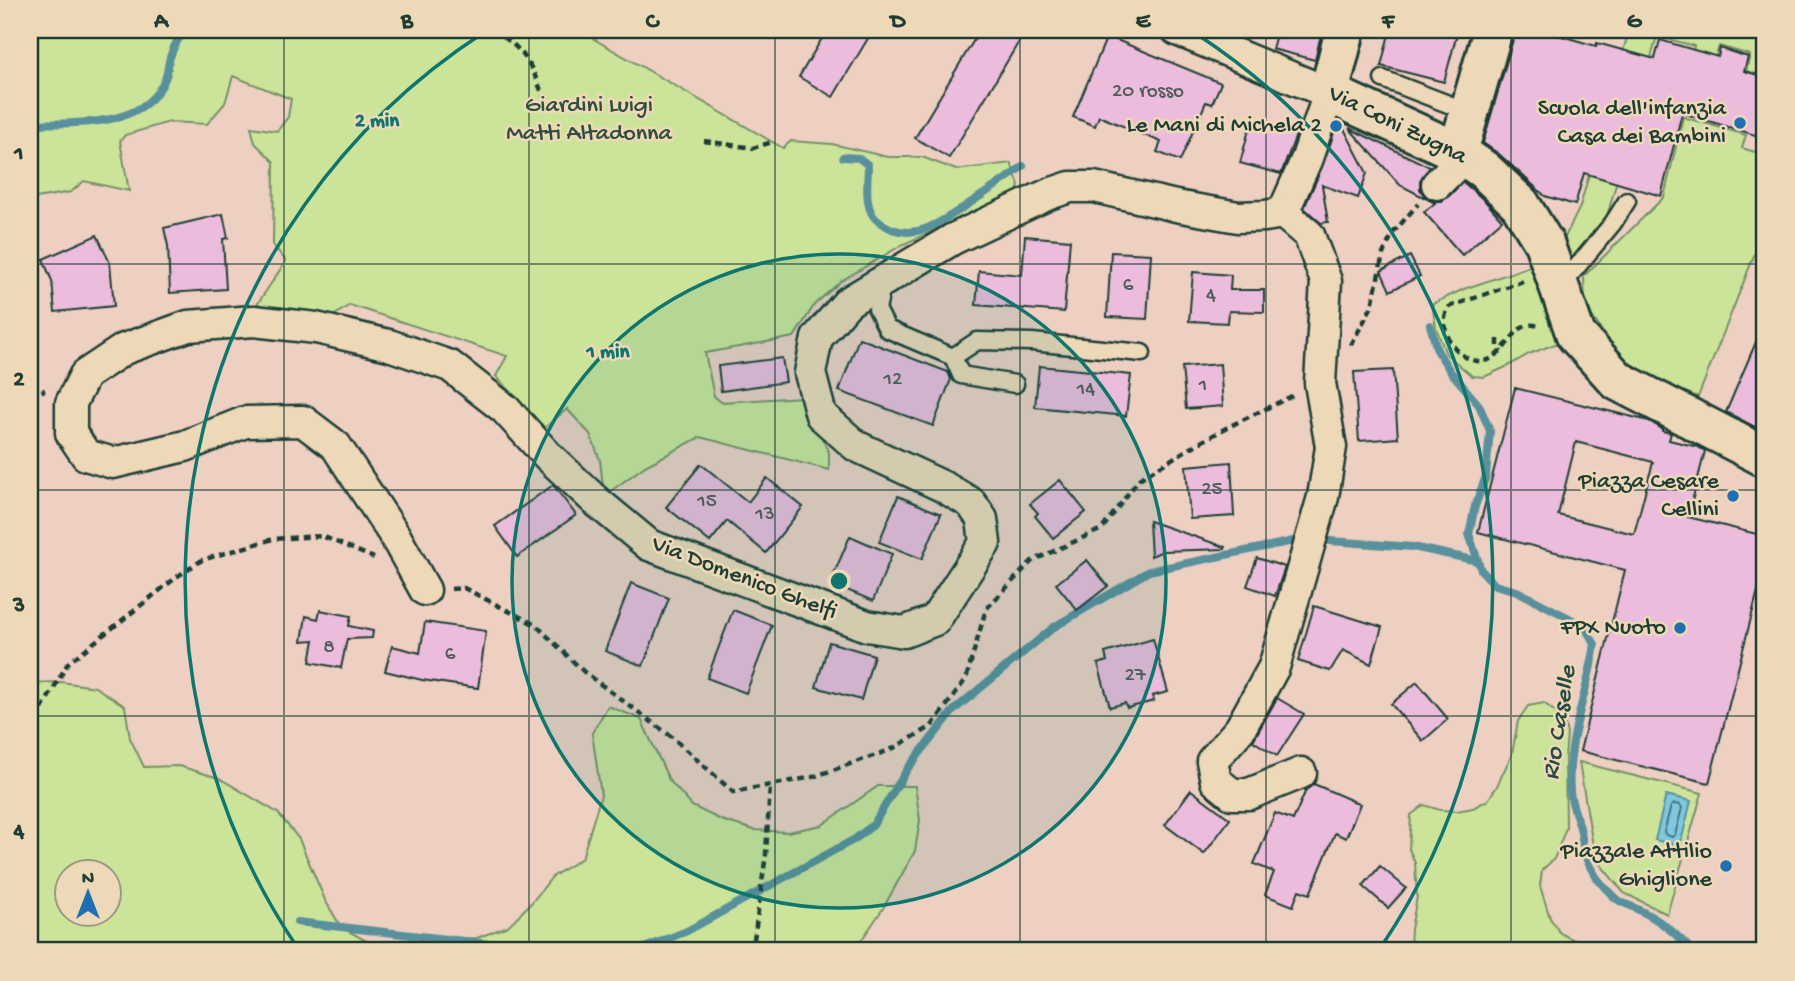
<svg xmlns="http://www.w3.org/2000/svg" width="1795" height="981" font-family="'Gochi Hand',sans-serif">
<rect width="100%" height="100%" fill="#edd0c2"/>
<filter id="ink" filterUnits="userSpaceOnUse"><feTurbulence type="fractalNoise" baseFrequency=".0143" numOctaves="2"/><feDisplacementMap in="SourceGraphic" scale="14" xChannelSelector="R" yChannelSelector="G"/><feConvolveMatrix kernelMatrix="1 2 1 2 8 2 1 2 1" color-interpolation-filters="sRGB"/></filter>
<g filter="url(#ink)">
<!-- green -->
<g fill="#cce49a" stroke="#769067" stroke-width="2" fill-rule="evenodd">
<polygon points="30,30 578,30 783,148 791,141 832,144 888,157 922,157 956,170 1011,163 1019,185 1017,192 902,245 841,281 815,304 794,337 705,353 714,396 721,402 803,397 829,453 829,470 700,437 645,466 604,496 600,460 590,434 567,409 543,429 496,376 507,356 350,305 327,320 254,309 286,261 273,245 274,162 255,143 251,127 277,131 288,117 291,99 233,76 225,103 207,124 169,122 125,135 120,141 129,191 84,181 71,192 30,199"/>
<polygon points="1629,30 1746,30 1765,34 1765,76 1746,71 1750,55 1719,46 1714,62 1692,56 1694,46 1657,36 1606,220 1572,262 1562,243 1580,207"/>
<polygon points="1683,117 1746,135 1742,148 1765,155 1765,228 1698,397 1646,377 1629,366 1607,338 1585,306 1584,276 1664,197"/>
<polygon points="1534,265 1563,341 1529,354 1508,366 1484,377 1472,376 1446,354 1436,328 1432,304 1464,289"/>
<path d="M61 682 95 687 125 706 130 738 144 767 179 766 219 778 278 813 299 839 325 900 341 927 370 943 477 938 508 926 533 901 552 877 582 858 601 795 592 733 608 706 641 719 669 780 692 806 721 820 754 830 788 832 822 825 878 786H915L920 820 915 851 882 910 854 951H30V683ZM108 872V914H66V872Z"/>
<polygon points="1544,703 1564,719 1567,734 1565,759 1566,828 1554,859 1542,870 1540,886 1550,918 1560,933 1574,940 1592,944 1603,951 1413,951 1410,946 1411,929 1417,897 1415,863 1409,849 1411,815 1424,805 1440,810 1457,811 1473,808 1488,800 1497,786 1512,754 1518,721 1528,706"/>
<polygon points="1579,762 1702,793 1667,914 1624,893 1595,858"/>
</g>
<!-- water -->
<polygon fill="#80c8e0" stroke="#59909b" stroke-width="2" points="1666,795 1691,801 1680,846 1655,840"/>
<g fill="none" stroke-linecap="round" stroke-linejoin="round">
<!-- shore -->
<polygon stroke="#467579" stroke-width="2" points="1674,804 1680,805 1682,808 1675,835 1672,837 1666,835 1664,832 1671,806"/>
<!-- stream -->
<g stroke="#59909b" stroke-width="8">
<path d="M30 124C76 122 143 130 165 79 168 72 168 64 170 57 173 48 179 36 187 30"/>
<path d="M843 157 859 158 868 165C868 180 864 204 874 217 879 223 886 226 892 229 918 239 940 222 961 209 982 195 1003 182 1023 166"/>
<path d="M1430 325 1437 350 1450 371 1479 405 1490 431 1486 476 1475 506 1469 534 1481 570 1495 585 1517 591 1573 620 1585 628 1595 644C1588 693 1566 740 1570 791 1571 805 1578 818 1581 832 1583 841 1582 850 1586 858 1592 873 1602 886 1614 897 1620 903 1630 905 1637 909 1659 919 1676 933 1692 951"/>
<polyline points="297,922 508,946 536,951"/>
<polyline points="637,951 687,931 855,839 873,825 908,768 954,710 1054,627 1149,571 1303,539 1413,547 1478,561"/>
</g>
</g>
<!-- building -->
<g fill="#ecbcdc" stroke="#1f3d34" stroke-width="2" fill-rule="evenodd">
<polygon points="827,30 873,30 833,97 799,77"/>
<polygon points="980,30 1026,30 949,158 915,138"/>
<polygon points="1277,30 1322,30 1315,60 1272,49"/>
<polygon points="1390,30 1458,30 1444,82 1381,66"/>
<polygon points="1514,30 1541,30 1596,46 1597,43 1655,59 1660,40 1718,57 1720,48 1748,57 1744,71 1765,77 1765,138 1682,113 1661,196 1584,173 1575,205 1545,196 1499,154 1483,143 1514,36"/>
<polygon points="1107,36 1221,83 1212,104 1206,102 1180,161 1157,152 1161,142 1099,116 1095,126 1073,117"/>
<polygon points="1338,121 1341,123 1367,173 1358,198 1322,185 1328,222 1321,223 1304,208 1323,165"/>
<polygon points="1251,122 1296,135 1281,174 1240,163"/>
<polygon points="1349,128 1430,167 1420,180 1420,189 1425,197 1433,201 1442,201 1449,196 1463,182 1485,201 1502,220 1462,255 1424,212 1435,203 1400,185"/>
<polygon points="223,214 228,238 223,239 226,289 170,293 168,246 164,228"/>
<polygon points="97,235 110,263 114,306 55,312 52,281 43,259"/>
<polygon points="1025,236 1070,240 1064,312 976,305 979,271 1022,275"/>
<polygon points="1111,252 1151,254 1147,319 1107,317"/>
<polygon points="1410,256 1420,276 1390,291 1381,271"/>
<polygon points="1193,272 1231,275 1230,290 1264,290 1264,312 1229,311 1228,323 1189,321"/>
<polygon points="1765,321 1765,408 1757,428 1726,412"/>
<polygon points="859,338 948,372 951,379 933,426 839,391"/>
<polygon points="782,358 786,382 721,391 718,366"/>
<polygon points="1220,364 1223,406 1186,409 1182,367"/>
<polygon points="1039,366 1131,375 1126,416 1035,407"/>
<polygon points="1393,370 1398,438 1359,441 1354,372"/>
<path d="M1515 388 1649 421 1662 429V431L1671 433 1669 440 1698 447 1705 451 1688 517 1765 536V563L1709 783 1580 751 1625 570 1478 532ZM1576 442 1653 462 1634 534 1558 515Z"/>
<polygon points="1231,462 1234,516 1190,519 1186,466"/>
<polygon points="701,464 748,502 767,478 803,507 766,553 727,521 710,542 666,507"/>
<polygon points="1060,480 1086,512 1053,538 1035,516 1038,513 1030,504"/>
<polygon points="553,485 576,515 517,557 495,526"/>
<polygon points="898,496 941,514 922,559 879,542"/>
<polygon points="1149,521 1225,547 1225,549 1163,551 1151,556"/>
<polygon points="850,536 892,554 873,601 830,583"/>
<polygon points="1257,558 1285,567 1275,596 1247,586"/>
<polygon points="1087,560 1108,586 1077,610 1056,584"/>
<polygon points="631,583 669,598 643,666 605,651"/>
<polygon points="1314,606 1382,627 1371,664 1343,650 1330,671 1298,661"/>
<polygon points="320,610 351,616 349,626 373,631 372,638 347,639 341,668 310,662 314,640 302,641 306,616 318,619"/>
<polygon points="733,610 772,625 746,693 707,678"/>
<polygon points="425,622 486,631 478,688 422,680 385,671 392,646 420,653"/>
<polygon points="1153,639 1168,692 1152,696 1154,701 1127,708 1125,703 1110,707 1098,664 1107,661 1105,653"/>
<polygon points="829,642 874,655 861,700 816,687"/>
<polygon points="1417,682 1448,719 1423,741 1391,704"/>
<polygon points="1277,698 1304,714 1277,756 1253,741"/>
<polygon points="1314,784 1360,804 1346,838 1335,833 1310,894 1299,890 1293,906 1265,895 1274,872 1254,864 1275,813 1293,820 1306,790"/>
<polygon points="1191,790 1230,819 1204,854 1165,825"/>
<polygon points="1380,866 1406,888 1388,908 1363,886"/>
</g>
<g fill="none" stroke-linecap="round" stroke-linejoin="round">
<defs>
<g id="service">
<polyline points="1383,79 1469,112"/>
<polyline points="883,281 877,309 887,329 953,357 961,375 1015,384"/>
<polyline points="1561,286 1613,223 1627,201"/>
<polyline points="953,357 977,341 1032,342 1142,353"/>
</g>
<g id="minor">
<polyline points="1177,30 1329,93 1307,158 1283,213"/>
<polyline points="1437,184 1464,157"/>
<polyline points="1283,213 1309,235 1326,281 1320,383 1331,447 1323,497 1274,667 1240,729 1212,761 1216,781 1232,794 1249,794 1301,773"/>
<polyline points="425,590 395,536 336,446 303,421 245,422 185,446 113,463 86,455 71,433 71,403 85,375 124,349 188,326 254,321 316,328 389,345 450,366 505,409 548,456 596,501 649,545 867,626 904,632 935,620 985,543 982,519 971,503 944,487 856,446 821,415 810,373 817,338 848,302 953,239 1049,194 1070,187 1094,187 1176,206 1238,217 1265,216 1283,213"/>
</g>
<g id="tertiary">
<polyline points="1345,30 1329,93 1458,152 1484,170 1520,204 1544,243 1576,335 1618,381 1765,457"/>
<polyline points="1458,152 1493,30"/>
</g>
</defs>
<!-- service casing -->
<use href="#service" stroke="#1f3d34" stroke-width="21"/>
<!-- minor casing -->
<use href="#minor" stroke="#1f3d34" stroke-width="35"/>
<!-- tertiary casing -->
<use href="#tertiary" stroke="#1f3d34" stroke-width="44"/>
<!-- path -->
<g stroke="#1f3d34" stroke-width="4.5" stroke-dasharray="7 5" stroke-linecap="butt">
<path d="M494 30C527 52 530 63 544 98"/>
<polyline points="704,141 753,148 772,142"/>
<path d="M1523 281 1449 307C1435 328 1458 364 1483 361 1507 359 1514 317 1538 326"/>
<polyline points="1498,339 1498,347 1501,352"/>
<polyline points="1351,345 1372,306 1383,254 1393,233 1418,204"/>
<polyline points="30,395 45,390"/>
<polyline points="451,589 464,588 536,625 584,672 672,737 733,792 813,777 890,750 931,727 966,679 986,609 1032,561 1102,529 1139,479 1185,451 1226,428 1296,394"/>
<polyline points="30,730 68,663 178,576 202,560 273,539 322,536 374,558"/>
<polyline points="750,951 754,939 766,854 770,785"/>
</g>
<!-- service -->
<use href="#service" stroke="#edd8b7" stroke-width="16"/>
<!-- minor -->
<use href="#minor" stroke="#edd8b7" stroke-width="30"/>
<!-- tertiary -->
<use href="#tertiary" stroke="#edd8b7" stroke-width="38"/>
</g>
</g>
<!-- grid -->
<path fill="none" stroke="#1f3d34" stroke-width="2" stroke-opacity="0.55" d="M284 30V951M529 30V951M775 30V951M1020 30V951M1266 30V951M1511 30V951M30 264H1765M30 490H1765M30 716H1765"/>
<!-- distance rings -->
<circle cx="839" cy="581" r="327" fill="#0f766e" fill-opacity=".12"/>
<g fill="none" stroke="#0f766e" stroke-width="3.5">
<circle cx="839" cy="581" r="327"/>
<path d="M297 947A654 654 0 0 1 483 33M1195 33A654 654 0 0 1 1381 947"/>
</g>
<!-- markers -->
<g fill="#1f6fb2" stroke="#edd8b7" stroke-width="2.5">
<circle cx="1740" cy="123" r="7"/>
<circle cx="1336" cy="126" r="7"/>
<circle cx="1733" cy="496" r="7"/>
<circle cx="1680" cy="628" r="7"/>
<circle cx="1726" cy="866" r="7"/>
</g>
<g text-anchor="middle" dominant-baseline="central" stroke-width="5" stroke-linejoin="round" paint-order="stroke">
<!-- number labels -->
<g font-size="21" fill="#525d5e">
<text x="1148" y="92">20 rosso</text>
<text x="1128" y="286">6</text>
<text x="1211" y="296">4</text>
<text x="893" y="380">12</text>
<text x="1203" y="386">1</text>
<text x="1086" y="390">14</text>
<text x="1212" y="490">25</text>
<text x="707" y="502">15</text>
<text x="765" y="515">13</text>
<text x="329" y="648">8</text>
<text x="450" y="655">6</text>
<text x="1135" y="676">27</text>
</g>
<!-- park labels -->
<g font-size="24" fill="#304e3e" stroke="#edd8b7">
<text x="589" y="106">Giardini Luigi<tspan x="589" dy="28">Matti Altadonna</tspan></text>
</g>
<!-- poi labels -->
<g font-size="24" fill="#1f3d34" stroke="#edd8b7" text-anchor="end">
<text x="1726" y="109">Scuola dell'infanzia<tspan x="1726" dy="28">Casa dei Bambini</tspan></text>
<text x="1322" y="126">Le Mani di Michela 2</text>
<text x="1719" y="482">Piazza Cesare<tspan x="1719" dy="28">Cellini</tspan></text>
<text x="1666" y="628">FPX Nuoto</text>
<text x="1712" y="852">Piazzale Attilio<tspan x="1712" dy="28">Ghiglione</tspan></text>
</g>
<!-- street labels -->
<g font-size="24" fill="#1f3d34" stroke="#edd8b7">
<text transform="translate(1397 126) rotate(26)">Via Coni Zugna</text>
<text transform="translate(744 579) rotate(21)">Via Domenico Ghelfi</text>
</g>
<!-- water labels -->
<g font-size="26" font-style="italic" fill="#294b45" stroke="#edd8b7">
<text transform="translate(1561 723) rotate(-81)">Rio Caselle</text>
</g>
</g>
<circle cx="839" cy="581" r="10" fill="#0f766e" stroke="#edd8b7" stroke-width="3.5"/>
<g font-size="21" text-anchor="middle" font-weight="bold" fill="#0f766e" stroke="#edd8b7" stroke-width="5" stroke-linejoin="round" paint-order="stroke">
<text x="377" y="126">2 min</text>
<text x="608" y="357">1 min</text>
</g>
<!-- margin -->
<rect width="1795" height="981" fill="none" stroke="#edd8b7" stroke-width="77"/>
<!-- north arrow -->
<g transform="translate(88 893)"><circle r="33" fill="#edd8b7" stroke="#9b9a83" stroke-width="2"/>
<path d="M0-5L12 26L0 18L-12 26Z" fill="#1f6fb2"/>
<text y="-10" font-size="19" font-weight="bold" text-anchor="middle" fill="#1f3d34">N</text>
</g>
<rect x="38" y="38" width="1718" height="904" fill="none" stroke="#1f3d34" stroke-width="2.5"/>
<g font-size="23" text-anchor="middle" font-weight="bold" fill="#1f3d34">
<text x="161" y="27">A</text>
<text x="407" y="27">B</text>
<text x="652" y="27">C</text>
<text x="898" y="27">D</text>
<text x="1143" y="27">E</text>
<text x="1388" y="27">F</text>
<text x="1634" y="27">G</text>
<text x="19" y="159">1</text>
<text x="19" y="385">2</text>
<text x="19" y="611">3</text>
<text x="19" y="837">4</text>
</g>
</svg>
